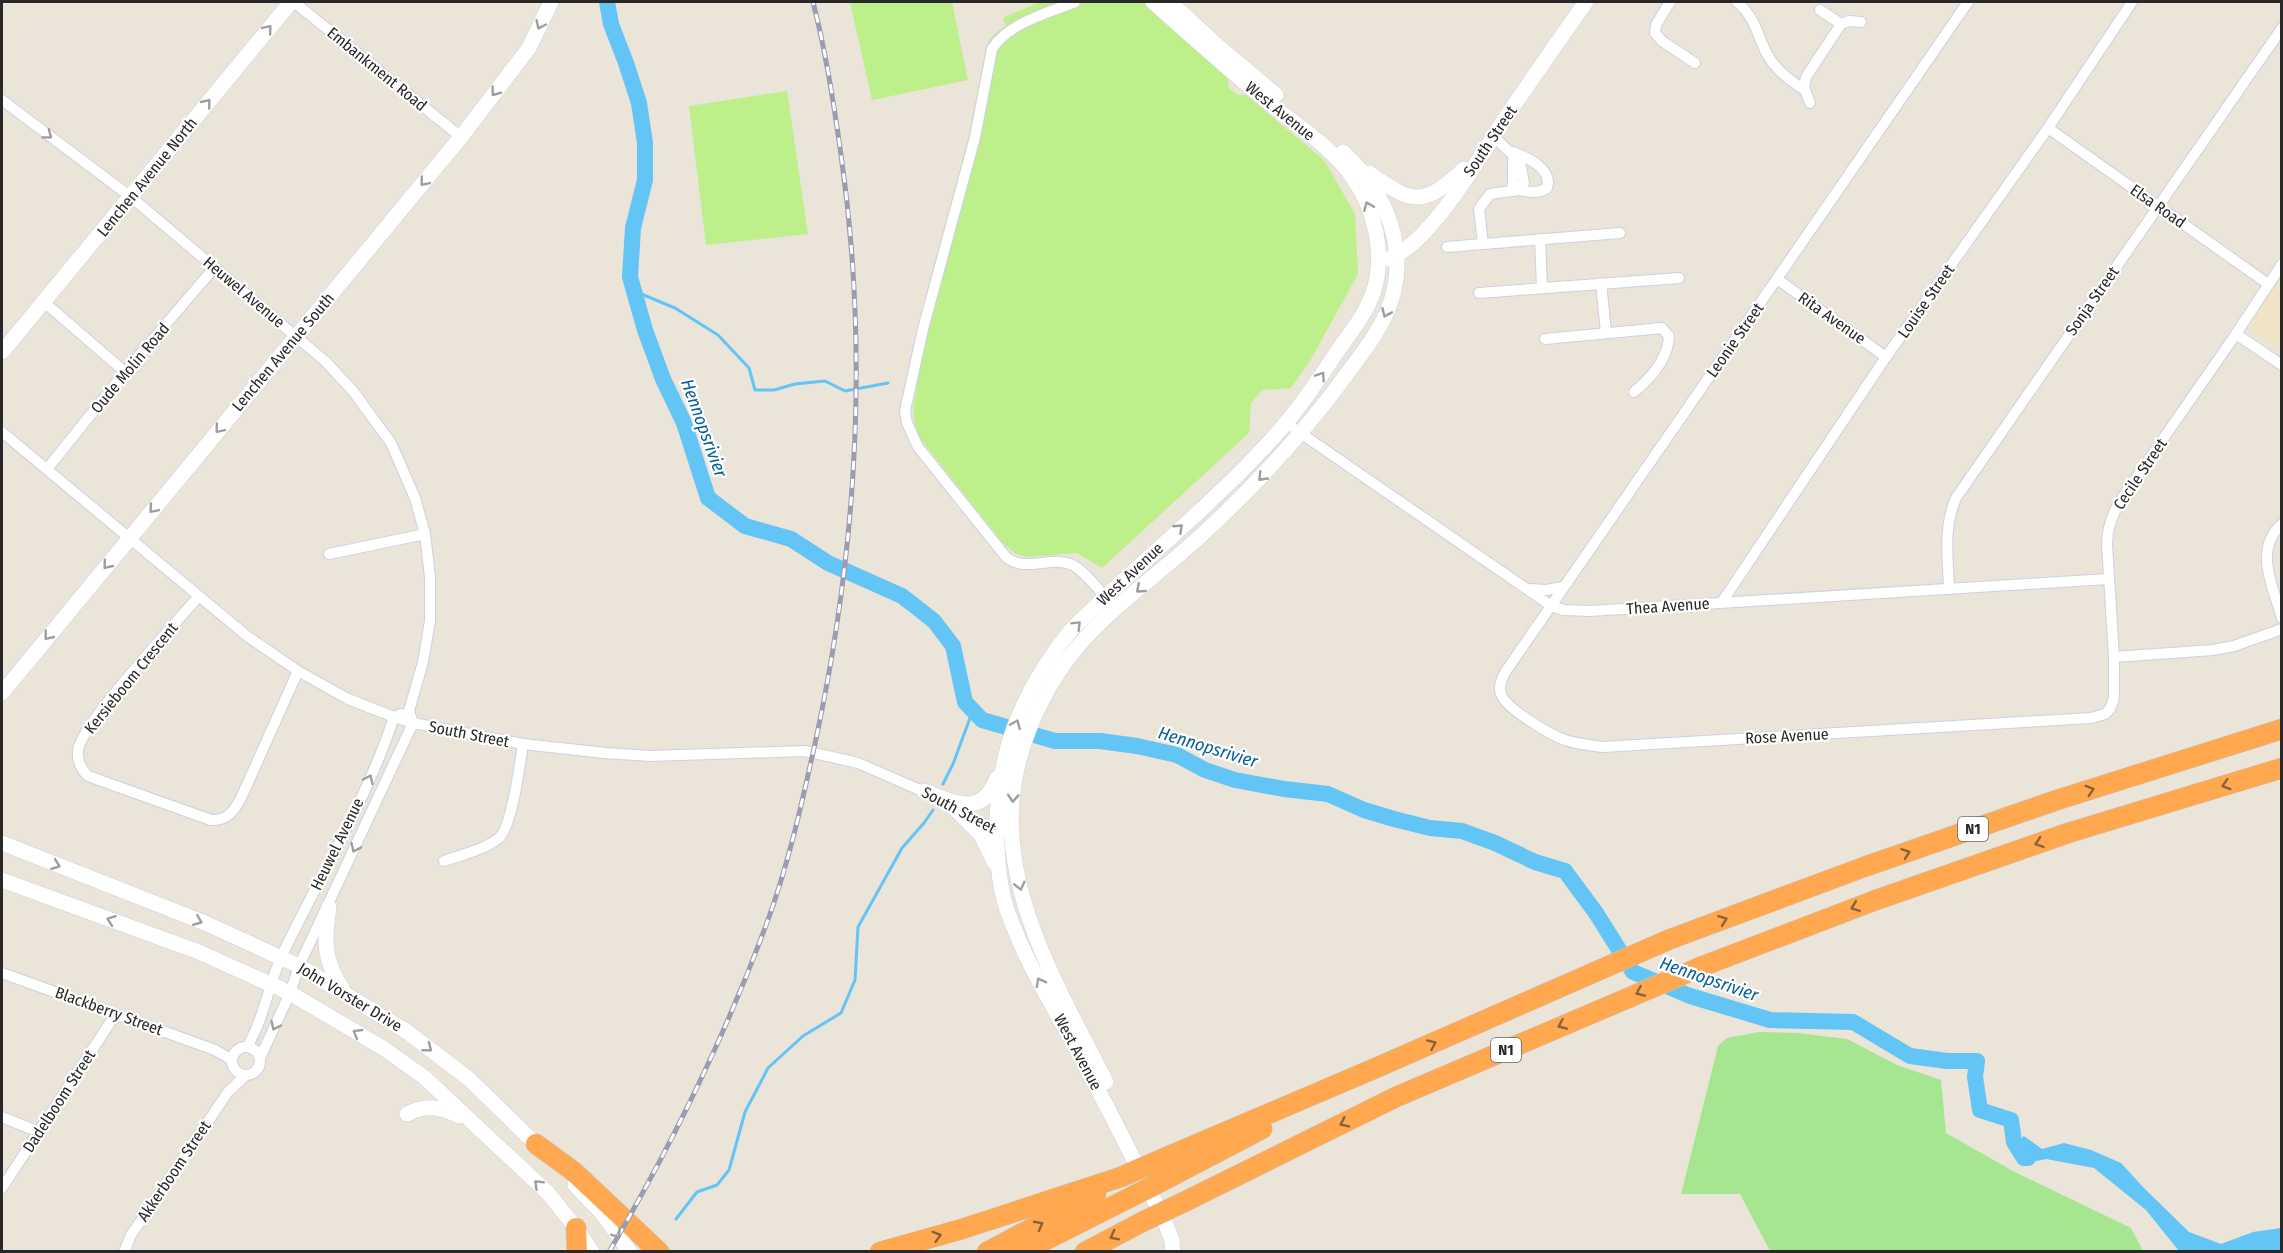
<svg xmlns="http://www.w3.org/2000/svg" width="2283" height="1253" font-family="'Fira Sans Condensed',sans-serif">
<rect width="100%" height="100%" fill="#ebe4d8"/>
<!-- education -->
<polygon fill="#efe4c5" points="2281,276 2281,351 2247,326"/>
<!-- grass -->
<polygon fill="#a7e690" points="1759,1032 1798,1033 1847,1039 1897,1065 1941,1080 1946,1133 2015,1172 2131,1228 2143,1251 1770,1251 1740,1194 1681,1194 1718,1046 1727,1038"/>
<!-- pitch -->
<g fill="#bdef8a">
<polygon points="850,2 952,2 968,80 872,100"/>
<path d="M1039 2H1143L1228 79 1229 88 1238 95H1246L1324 160 1355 214 1358 274 1311 359 1291 388 1262 390 1251 403 1249 433 1102 568 1077 553 1026 557 1014 553 1002 542 918 436C912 418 912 406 917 388L905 384 932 272 969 136 985 54 990 39 998 31 1006 26 1003 18Z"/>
<polygon points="787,91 808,234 706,245 689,106"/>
</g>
<!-- water -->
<polygon fill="#63c4f6" points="2024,1136 2042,1149 2064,1143 2091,1150 2121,1163 2144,1188 2189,1232 2221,1244 2253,1232 2281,1228 2281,1251 2179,1251 2146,1210 2094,1168 2046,1159 2022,1164 2012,1146"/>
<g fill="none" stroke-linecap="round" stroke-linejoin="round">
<!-- stream -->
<g stroke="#63c4f6" stroke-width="3">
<polyline points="634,291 675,308 718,335 749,368 755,390 774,390 795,384 825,381 845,391 888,383"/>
<polyline points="943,784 953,764 973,710"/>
<polyline points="676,1219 697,1192 717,1185 729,1170 745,1112 768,1068 803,1036 841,1013 855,980 858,927 902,848 924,823 933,810"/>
</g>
<!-- river -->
<polyline stroke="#63c4f6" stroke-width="16" points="607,2 611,24 626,63 639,103 645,143 645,180 633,228 630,277 645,330 663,379 684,423 708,498 745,526 791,539 828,563 902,596 934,621 953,646 965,702 982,720 1055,741 1100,741 1137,746 1177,755 1205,770 1235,780 1284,789 1328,794 1364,810 1394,819 1430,828 1462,831 1495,843 1535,862 1565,871 1596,913 1633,972 1690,996 1770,1020 1853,1022 1910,1056 1947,1061 1977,1061 1975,1077 1980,1110 2011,1120 2014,1142 2024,1158 2028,1158"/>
<defs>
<g id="street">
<polyline points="294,2 461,137"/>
<path d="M1075 2C1048 13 1008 23 992 49L975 137 923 329 905 411 907 423 918 447 1006 557C1025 573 1049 556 1070 564 1083 568 1100 592 1110 602"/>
<polyline points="1670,2 1656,25 1655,33 1662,41 1695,63"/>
<path d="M1737 2C1755 16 1757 35 1767 54 1775 69 1790 81 1805 90"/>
<path d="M1968 2 1506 671C1502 678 1498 686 1501 694 1505 708 1551 735 1565 740 1577 744 1589 745 1602 747L2091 718 2105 714 2110 709 2114 698V657L2107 544C2107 528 2112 515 2120 501L2236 334 2282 264"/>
<polyline points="1820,10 1841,24"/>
<polyline points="2,100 131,197 325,361 353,391 391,443 415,498 425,534 430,577 430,621 423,662 409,711 413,723 299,966 290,993 260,1058"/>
<polyline points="1810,103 1804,87 1806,77 1841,24 1849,21 1861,22"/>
<polyline points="2048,128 2268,284"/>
<path d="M1514 152C1528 158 1553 169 1547 188 1538 194 1530 192 1519 190"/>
<path d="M1511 191C1516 179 1511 168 1514 156"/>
<polyline points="1540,239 1542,287"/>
<polyline points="1483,244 1479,209 1490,194 1519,190 1524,183 1520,162 1493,136"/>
<polyline points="1447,247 1620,233"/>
<polyline points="1777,279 1886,357"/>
<polyline points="1601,283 1606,332"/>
<polyline points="1479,293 1679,278"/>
<polyline points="44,302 125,372"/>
<polyline points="2236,334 2282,365"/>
<path d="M1545 339 1662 328 1669 336C1668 359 1651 378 1634 392"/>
<polyline points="1286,423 1550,605 1563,610 1590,611 2108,579"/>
<polyline points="2,432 247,636 298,671 348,699 394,717 413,723 523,744 605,753 650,756 805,751 858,763 929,794"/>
<polyline points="47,469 125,372 214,268"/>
<path d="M2282 524C2253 549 2273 587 2282 618"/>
<polyline points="329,554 425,534"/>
<polyline points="1530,589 1546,590 1563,587"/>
<path d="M1949 589C1948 558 1943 527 1956 498L2282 28"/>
<path d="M198 597C177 622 79 726 78 751 77 761 81 769 88 776L211 820C227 821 234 811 241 798L298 671"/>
<polyline points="1722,602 1886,357 2048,128 2132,2"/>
<polyline points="2114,657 2213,650 2234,646 2282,629"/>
<polyline points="966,815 1001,832"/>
<path d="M444 861C461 855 484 850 499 838 512 827 520 763 523 744"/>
<polyline points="2,973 215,1050 232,1060"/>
<circle cx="246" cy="1061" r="14"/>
<path d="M247 1047C265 1017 268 984 283 953 321 875 367 799 394 717L401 714"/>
<polyline points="2,1117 39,1132"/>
<polyline points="2,1188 115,1015"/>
<polyline points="124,1252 131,1235 228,1092 246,1075"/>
</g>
<g id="secondary">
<path d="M1153 2C1191 36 1229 70 1269 103 1297 126 1332 147 1353 178 1375 209 1385 253 1374 290 1367 313 1350 333 1337 352 1317 382 1296 413 1272 439 1210 507 1137 565 1071 630 1019 695 994 760 997 844 998 868 1000 893 1009 915 1027 965 1056 1011 1081 1058 1110 1111 1137 1166 1164 1220L1172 1240 1173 1252"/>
<polyline points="1170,2 1219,47 1276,95"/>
<path d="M1369 173C1413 204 1423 207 1464 169"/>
<path d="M1388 259C1431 244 1484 150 1510 111 1535 75 1560 38 1586 2"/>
<polyline points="2,352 291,2"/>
<polyline points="2,693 461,137 529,48 551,2"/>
<path d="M924 791C955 802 981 819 997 778"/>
<polyline points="955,809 981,835 994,862"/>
<polyline points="2,843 205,923 299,966 406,1031 469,1079 544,1152"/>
<polyline points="2,880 199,952 290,993 383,1048 424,1077 548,1193 576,1228 592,1252"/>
<path d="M329 907C324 941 323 960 343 990"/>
<path d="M1106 1082C1061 992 997 890 1014 784 1022 734 1046 684 1079 645 1113 606 1157 575 1195 541 1248 493 1295 443 1338 386 1355 362 1375 339 1387 312 1412 253 1387 192 1343 152"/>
<path d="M407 1114C427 1104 440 1107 459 1116"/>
<polyline points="575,1185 601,1212 630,1252"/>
</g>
<g id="highway">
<polyline points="536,1144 573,1171 659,1252"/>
<polyline points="1167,1157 1378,1067 1668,940 1864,867 2057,800 2282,729"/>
<polyline points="1176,1174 1262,1129"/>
<polyline points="1186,1201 1396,1097 1703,966 1876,900 2068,833 2282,768"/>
<polyline points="576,1228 577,1252"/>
<polyline points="880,1252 962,1229 1121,1177"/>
<polyline points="987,1252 1096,1194"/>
<polyline points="1022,1252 1131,1197"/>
<polyline points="1085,1252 1144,1221"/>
</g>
</defs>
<!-- street casing -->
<use href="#street" stroke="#cdd0e2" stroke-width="12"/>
<!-- secondary casing -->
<use href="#secondary" stroke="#cdd0e2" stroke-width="16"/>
<!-- highway casing -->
<use href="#highway" stroke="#c7c7c7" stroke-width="21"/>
<!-- street -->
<use href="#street" stroke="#fff" stroke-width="10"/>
<!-- secondary -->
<use href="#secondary" stroke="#fff" stroke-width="15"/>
<!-- highway -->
<use href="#highway" stroke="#ffa84f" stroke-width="20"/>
<defs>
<path id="rail" d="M609 1252C670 1148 723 1041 765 928 788 867 802 803 816 739 857 547 869 351 841 155 834 104 826 52 813 2"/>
</defs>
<!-- rail casing -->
<use href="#rail" stroke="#9b9cb4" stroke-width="5"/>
<!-- rail -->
<use href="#rail" stroke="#fff" stroke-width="3" stroke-dasharray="9" stroke-linecap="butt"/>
<defs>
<g id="highway-bridge">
<polyline points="1121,1177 1167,1157"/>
<polyline points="1131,1197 1176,1174"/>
<polyline points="1144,1221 1186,1201"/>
</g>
</defs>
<!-- highway-bridge casing -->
<use href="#highway-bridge" stroke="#c7c7c7" stroke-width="21" stroke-linecap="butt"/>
<!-- highway-bridge -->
<use href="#highway-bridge" stroke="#ffa84f" stroke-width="20"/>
</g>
<!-- one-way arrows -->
<defs><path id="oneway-chevron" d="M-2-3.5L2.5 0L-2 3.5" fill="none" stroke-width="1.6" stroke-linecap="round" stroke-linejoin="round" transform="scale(1.5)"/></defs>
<g stroke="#9e9e9e">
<use href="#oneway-chevron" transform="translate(540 25) rotate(115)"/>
<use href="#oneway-chevron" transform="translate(268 29) rotate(-50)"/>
<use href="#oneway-chevron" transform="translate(495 92) rotate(127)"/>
<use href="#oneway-chevron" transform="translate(207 103) rotate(-51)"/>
<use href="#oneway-chevron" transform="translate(48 135) rotate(37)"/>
<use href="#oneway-chevron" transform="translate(424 182) rotate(130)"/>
<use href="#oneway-chevron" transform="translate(1368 206) rotate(-112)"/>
<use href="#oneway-chevron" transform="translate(1386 313) rotate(114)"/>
<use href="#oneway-chevron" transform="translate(1321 376) rotate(-56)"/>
<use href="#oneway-chevron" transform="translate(219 429) rotate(130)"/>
<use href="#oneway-chevron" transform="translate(1262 477) rotate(134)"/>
<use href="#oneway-chevron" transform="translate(153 509) rotate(130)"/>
<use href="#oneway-chevron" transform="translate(1179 528) rotate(-43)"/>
<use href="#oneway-chevron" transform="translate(107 565) rotate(129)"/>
<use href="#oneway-chevron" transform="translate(1140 589) rotate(139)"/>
<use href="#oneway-chevron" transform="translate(1077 625) rotate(-45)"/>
<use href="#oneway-chevron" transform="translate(48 636) rotate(129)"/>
<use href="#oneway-chevron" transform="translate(1016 724) rotate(-67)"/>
<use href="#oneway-chevron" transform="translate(369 779) rotate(-65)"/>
<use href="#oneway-chevron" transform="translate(1013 798) rotate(94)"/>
<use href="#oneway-chevron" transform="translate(355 848) rotate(115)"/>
<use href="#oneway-chevron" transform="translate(56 865) rotate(21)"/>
<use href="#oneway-chevron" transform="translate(1020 886) rotate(76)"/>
<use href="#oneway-chevron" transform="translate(111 920) rotate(-160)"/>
<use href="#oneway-chevron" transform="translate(198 921) rotate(22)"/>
<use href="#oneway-chevron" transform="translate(1040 982) rotate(-118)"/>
<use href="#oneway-chevron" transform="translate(275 1026) rotate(115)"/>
<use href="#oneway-chevron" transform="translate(357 1033) rotate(-150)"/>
<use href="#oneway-chevron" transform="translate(428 1048) rotate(38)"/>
<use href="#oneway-chevron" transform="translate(538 1184) rotate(-136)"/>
<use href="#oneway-chevron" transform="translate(617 1234) rotate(54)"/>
</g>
<g stroke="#89623a">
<use href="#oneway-chevron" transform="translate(2226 785) rotate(163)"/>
<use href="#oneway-chevron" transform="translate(2090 790) rotate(-18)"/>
<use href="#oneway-chevron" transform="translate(2039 843) rotate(161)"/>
<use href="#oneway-chevron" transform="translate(1906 853) rotate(-19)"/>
<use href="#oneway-chevron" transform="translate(1855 907) rotate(159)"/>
<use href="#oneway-chevron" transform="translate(1723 920) rotate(-20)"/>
<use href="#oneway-chevron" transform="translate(1640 992) rotate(157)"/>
<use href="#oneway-chevron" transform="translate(1562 1025) rotate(157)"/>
<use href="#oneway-chevron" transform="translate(1432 1044) rotate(-24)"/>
<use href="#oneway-chevron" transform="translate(1344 1123) rotate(154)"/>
<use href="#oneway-chevron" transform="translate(1039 1225) rotate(-28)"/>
<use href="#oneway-chevron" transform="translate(937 1236) rotate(-16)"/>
<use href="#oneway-chevron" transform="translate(1114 1236) rotate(153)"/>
</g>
<g text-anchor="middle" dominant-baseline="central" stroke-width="4.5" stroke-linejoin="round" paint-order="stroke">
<!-- shield labels -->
<g fill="#fff" stroke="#686868" stroke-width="1.5">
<rect x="1958" y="817" width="30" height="24" rx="4.5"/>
<rect x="1491" y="1038" width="30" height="24" rx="4.5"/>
</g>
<g font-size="15" font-weight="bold" fill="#282828">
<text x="1973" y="829">N1</text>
<text x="1506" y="1050">N1</text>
</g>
<!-- street labels -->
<g font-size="16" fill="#282828" stroke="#fff">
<text transform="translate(377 69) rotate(39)">Embankment Road</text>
<text transform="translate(1280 111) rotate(39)">West Avenue</text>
<text transform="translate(1490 141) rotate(-56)">South Street</text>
<text transform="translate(147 177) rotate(-51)">Lenchen Avenue North</text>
<text transform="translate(2158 206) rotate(35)">Elsa Road</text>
<text transform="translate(244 292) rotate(40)">Heuwel Avenue</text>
<text transform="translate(1926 301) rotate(-55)">Louise Street</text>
<text transform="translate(2092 301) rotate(-55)">Sonja Street</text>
<text transform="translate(1832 318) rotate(35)">Rita Avenue</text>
<text transform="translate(1735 340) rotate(-55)">Leonie Street</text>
<text transform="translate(283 352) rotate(-50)">Lenchen Avenue South</text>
<text transform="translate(130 368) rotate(-50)">Oude Molin Road</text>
<text transform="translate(2140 474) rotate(-56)">Cecile Street</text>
<text transform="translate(1130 574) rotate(-43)">West Avenue</text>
<text transform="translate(1668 606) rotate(-4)">Thea Avenue</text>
<text transform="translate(131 678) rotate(-51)">Kersieboom Crescent</text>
<text transform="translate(469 734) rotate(11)">South Street</text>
<text transform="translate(1787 736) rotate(-3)">Rose Avenue</text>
<text transform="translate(959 810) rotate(28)">South Street</text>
<text transform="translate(337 844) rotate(-64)">Heuwel Avenue</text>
<text transform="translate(350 997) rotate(31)">John Vorster Drive</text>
<text transform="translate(109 1011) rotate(20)">Blackberry Street</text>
<text transform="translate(1078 1052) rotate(62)">West Avenue</text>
<text transform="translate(59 1101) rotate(-57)">Dadelboom Street</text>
<text transform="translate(174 1171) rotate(-56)">Akkerboom Street</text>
</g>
<!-- water labels -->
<g font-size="18" font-style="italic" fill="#055e9e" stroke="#fff">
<text transform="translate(704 428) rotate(70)">Hennopsrivier</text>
<text transform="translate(1208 747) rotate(17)">Hennopsrivier</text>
<text transform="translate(1709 979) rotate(19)">Hennopsrivier</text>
</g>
</g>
<!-- border -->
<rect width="2283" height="1253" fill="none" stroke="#282828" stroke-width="6"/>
</svg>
